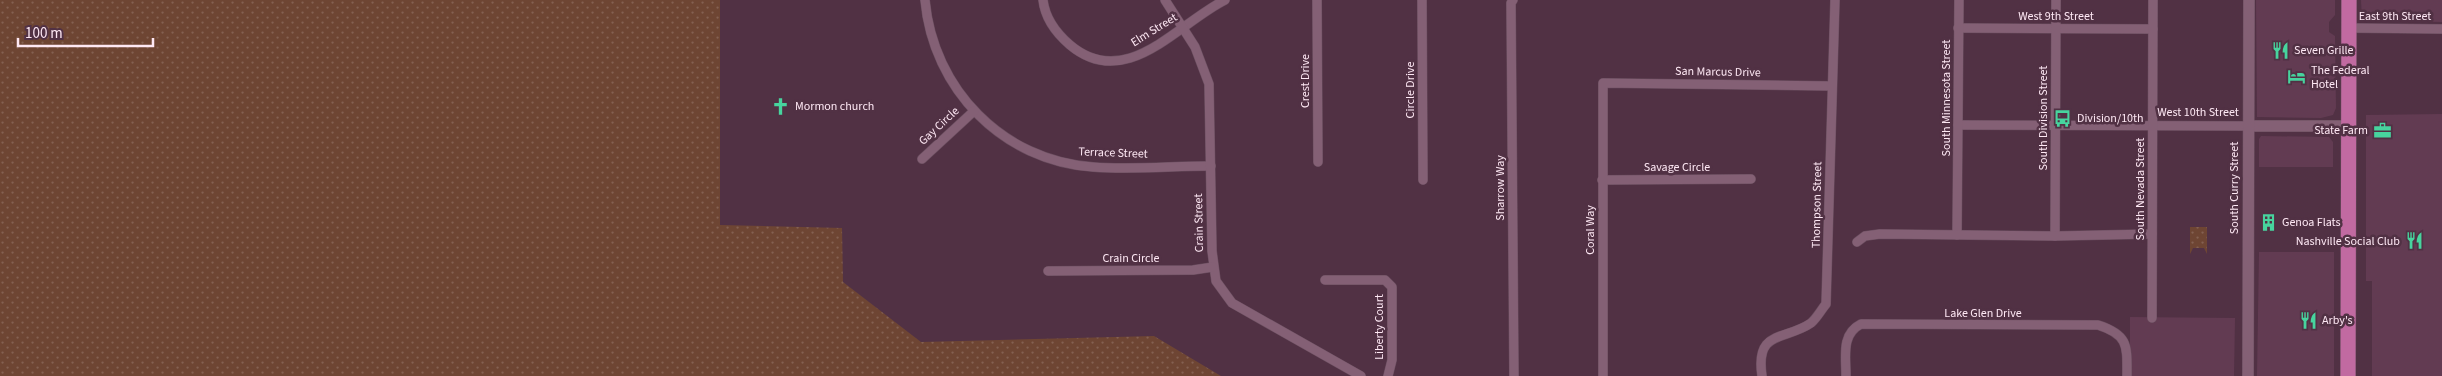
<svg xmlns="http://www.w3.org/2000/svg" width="2442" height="376" font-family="'Source Sans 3',sans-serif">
<defs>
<pattern id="grass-dots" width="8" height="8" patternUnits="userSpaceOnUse" patternTransform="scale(1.25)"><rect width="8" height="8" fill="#6e4533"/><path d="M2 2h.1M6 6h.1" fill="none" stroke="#846051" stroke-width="1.8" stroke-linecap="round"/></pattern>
</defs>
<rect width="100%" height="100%" fill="#513144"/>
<!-- built -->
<g fill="#623b52">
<polygon points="2256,0 2335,0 2335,15 2329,22 2329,32 2335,36 2336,108 2333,115 2321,118 2257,117"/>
<polygon points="2361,0 2442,0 2442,22 2362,20"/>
<polygon points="2442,114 2442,376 2372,376 2372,281 2366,281 2366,115"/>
<polygon points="2261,136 2329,137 2333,142 2333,167 2259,167 2259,139"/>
<polygon points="2259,252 2334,252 2334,376 2257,376"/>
<polygon points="2130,317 2235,318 2234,376 2130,376"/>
</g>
<!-- grass -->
<g fill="url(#grass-dots)">
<polygon points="0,0 720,0 720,225 842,228 843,282 921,342 1154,336 1221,376 0,376"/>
<polygon points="2190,227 2207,227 2207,254 2204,248 2193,248 2190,254"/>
</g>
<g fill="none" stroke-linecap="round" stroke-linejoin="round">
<defs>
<g id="minor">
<path d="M925 0C933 89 1003 161 1093 167 1132 170 1172 166 1211 166"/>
<path d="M1043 0C1045 18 1056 33 1070 45 1126 92 1177 24 1225 0"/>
<polyline points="1165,0 1195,47 1209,84 1212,251 1216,281 1232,303 1361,376"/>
<polyline points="1317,0 1318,162"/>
<polyline points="1422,0 1423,180"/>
<polyline points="1513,0 1511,3 1514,376"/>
<polyline points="1958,28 2153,29"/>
<polyline points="2349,28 2442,29"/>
<polyline points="1958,125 2248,126"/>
<polyline points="922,159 974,111"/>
<polyline points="1602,180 1751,179"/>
<polyline points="1957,235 1959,0"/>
<polyline points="2055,236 2056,0"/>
<polyline points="1857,242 1865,236 1880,234 2055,236 2152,234"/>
<polyline points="1048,271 1193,270 1213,267"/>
<polyline points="1325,280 1385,280 1392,287 1392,360 1388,376"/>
<polyline points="2152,318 2153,0"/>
<polyline points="1603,376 1603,83 1832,86"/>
<path d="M1762 376C1755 329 1785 341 1811 323 1817 318 1821 310 1826 304L1835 0"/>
<path d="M1846 376C1846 356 1841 334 1861 324L2098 325C2129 335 2127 346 2127 376"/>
</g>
<g id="tertiary">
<polyline points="2248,126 2349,126"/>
<polyline points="2248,376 2249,0"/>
</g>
<polyline id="primary" points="2348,376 2349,0"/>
</defs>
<!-- minor casing -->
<use href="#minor" stroke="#6a4e5f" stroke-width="10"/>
<!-- tertiary casing -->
<use href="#tertiary" stroke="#6a4e5f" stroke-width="12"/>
<!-- primary casing -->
<use href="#primary" stroke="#6a4e5f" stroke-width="16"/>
<!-- minor -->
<use href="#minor" stroke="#846075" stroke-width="9"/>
<!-- tertiary -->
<use href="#tertiary" stroke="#846075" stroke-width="11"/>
<!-- primary -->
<use href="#primary" stroke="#c16aa1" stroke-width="15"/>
</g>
<!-- icons -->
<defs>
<symbol id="restaurant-bare" viewBox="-9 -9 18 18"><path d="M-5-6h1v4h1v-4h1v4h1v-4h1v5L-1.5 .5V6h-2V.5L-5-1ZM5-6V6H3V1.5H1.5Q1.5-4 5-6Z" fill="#47d49e" stroke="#513144" stroke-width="2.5" paint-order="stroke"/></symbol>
<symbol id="hotel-bare" viewBox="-9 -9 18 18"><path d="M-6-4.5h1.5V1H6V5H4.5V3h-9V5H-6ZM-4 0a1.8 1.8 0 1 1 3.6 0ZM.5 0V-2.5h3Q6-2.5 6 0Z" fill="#47d49e" stroke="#513144" stroke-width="2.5" paint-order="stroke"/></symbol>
<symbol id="church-bare" viewBox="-9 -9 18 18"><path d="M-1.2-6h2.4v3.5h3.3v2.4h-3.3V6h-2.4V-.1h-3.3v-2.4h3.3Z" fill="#47d49e" stroke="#513144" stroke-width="2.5" paint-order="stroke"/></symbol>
<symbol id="bus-bare" viewBox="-9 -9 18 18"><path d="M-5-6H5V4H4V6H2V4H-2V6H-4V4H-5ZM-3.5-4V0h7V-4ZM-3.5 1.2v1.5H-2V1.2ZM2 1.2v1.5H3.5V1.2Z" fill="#47d49e" stroke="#513144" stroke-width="2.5" paint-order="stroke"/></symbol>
<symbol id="office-bare" viewBox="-9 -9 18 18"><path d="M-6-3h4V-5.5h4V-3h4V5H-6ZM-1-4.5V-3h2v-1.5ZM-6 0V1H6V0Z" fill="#47d49e" stroke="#513144" stroke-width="2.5" paint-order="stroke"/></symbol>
<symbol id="building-bare" viewBox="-9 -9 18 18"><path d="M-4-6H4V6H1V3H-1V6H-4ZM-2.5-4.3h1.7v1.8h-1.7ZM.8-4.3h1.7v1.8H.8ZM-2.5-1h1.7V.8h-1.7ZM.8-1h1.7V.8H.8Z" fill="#47d49e" stroke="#513144" stroke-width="2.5" paint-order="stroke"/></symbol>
</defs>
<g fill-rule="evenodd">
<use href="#restaurant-bare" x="2268" y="38" width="25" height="25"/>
<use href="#hotel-bare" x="2284" y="64" width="25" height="25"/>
<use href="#church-bare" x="768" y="94" width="25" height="25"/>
<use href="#bus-bare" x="2050" y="106" width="25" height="25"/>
<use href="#office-bare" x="2370" y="118" width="25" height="25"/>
<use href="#building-bare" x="2256" y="210" width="25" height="25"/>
<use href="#restaurant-bare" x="2402" y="228" width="25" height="25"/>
<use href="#restaurant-bare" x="2296" y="308" width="25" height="25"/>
</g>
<g text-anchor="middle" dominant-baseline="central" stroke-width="5" stroke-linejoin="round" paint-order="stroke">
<!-- street labels -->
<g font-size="12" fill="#fee8f4" stroke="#513144">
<text x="2056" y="16">West 9th Street</text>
<text x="2395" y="16">East 9th Street</text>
<text transform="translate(1154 30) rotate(-32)">Elm Street</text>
<text transform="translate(1718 72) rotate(1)">San Marcus Drive</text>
<text transform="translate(1305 81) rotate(-90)">Crest Drive</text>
<text transform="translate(1410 90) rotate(-90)">Circle Drive</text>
<text transform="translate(1946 98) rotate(-90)">South Minnesota Street</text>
<text x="2198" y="112">West 10th Street</text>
<text transform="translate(2043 118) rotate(-90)">South Division Street</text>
<text transform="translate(939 126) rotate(-43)">Gay Circle</text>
<text transform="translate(1113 153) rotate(2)">Terrace Street</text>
<text x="1677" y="167">Savage Circle</text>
<text transform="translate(1500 188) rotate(-90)">Sharrow Way</text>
<text transform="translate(2234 188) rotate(-90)">South Curry Street</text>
<text transform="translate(2140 189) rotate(-90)">South Nevada Street</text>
<text transform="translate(1817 205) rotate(-89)">Thompson Street</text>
<text transform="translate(1199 223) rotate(-91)">Crain Street</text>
<text transform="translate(1590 230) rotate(-90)">Coral Way</text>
<text x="1131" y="258">Crain Circle</text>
<text x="1983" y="313">Lake Glen Drive</text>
<text transform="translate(1379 327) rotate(-90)">Liberty Court</text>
</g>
<!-- poi labels -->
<g font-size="12" fill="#fee8f4" stroke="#513144" text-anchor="start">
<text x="2294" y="50">Seven Grille</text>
<text x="2311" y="70">The Federal<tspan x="2311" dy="14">Hotel</tspan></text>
<text x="795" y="106">Mormon church</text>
<text x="2077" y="118">Division/10th</text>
<text x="2368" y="130" text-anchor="end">State Farm</text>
<text x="2282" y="222">Genoa Flats</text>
<text x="2400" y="241" text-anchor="end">Nashville Social Club</text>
<text x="2322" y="320">Arby's</text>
</g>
</g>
<!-- scale -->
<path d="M18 38v8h135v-8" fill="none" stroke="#fee8f4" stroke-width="2.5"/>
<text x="25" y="38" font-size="15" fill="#fee8f4" stroke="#513144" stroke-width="4" paint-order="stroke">100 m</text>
</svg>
